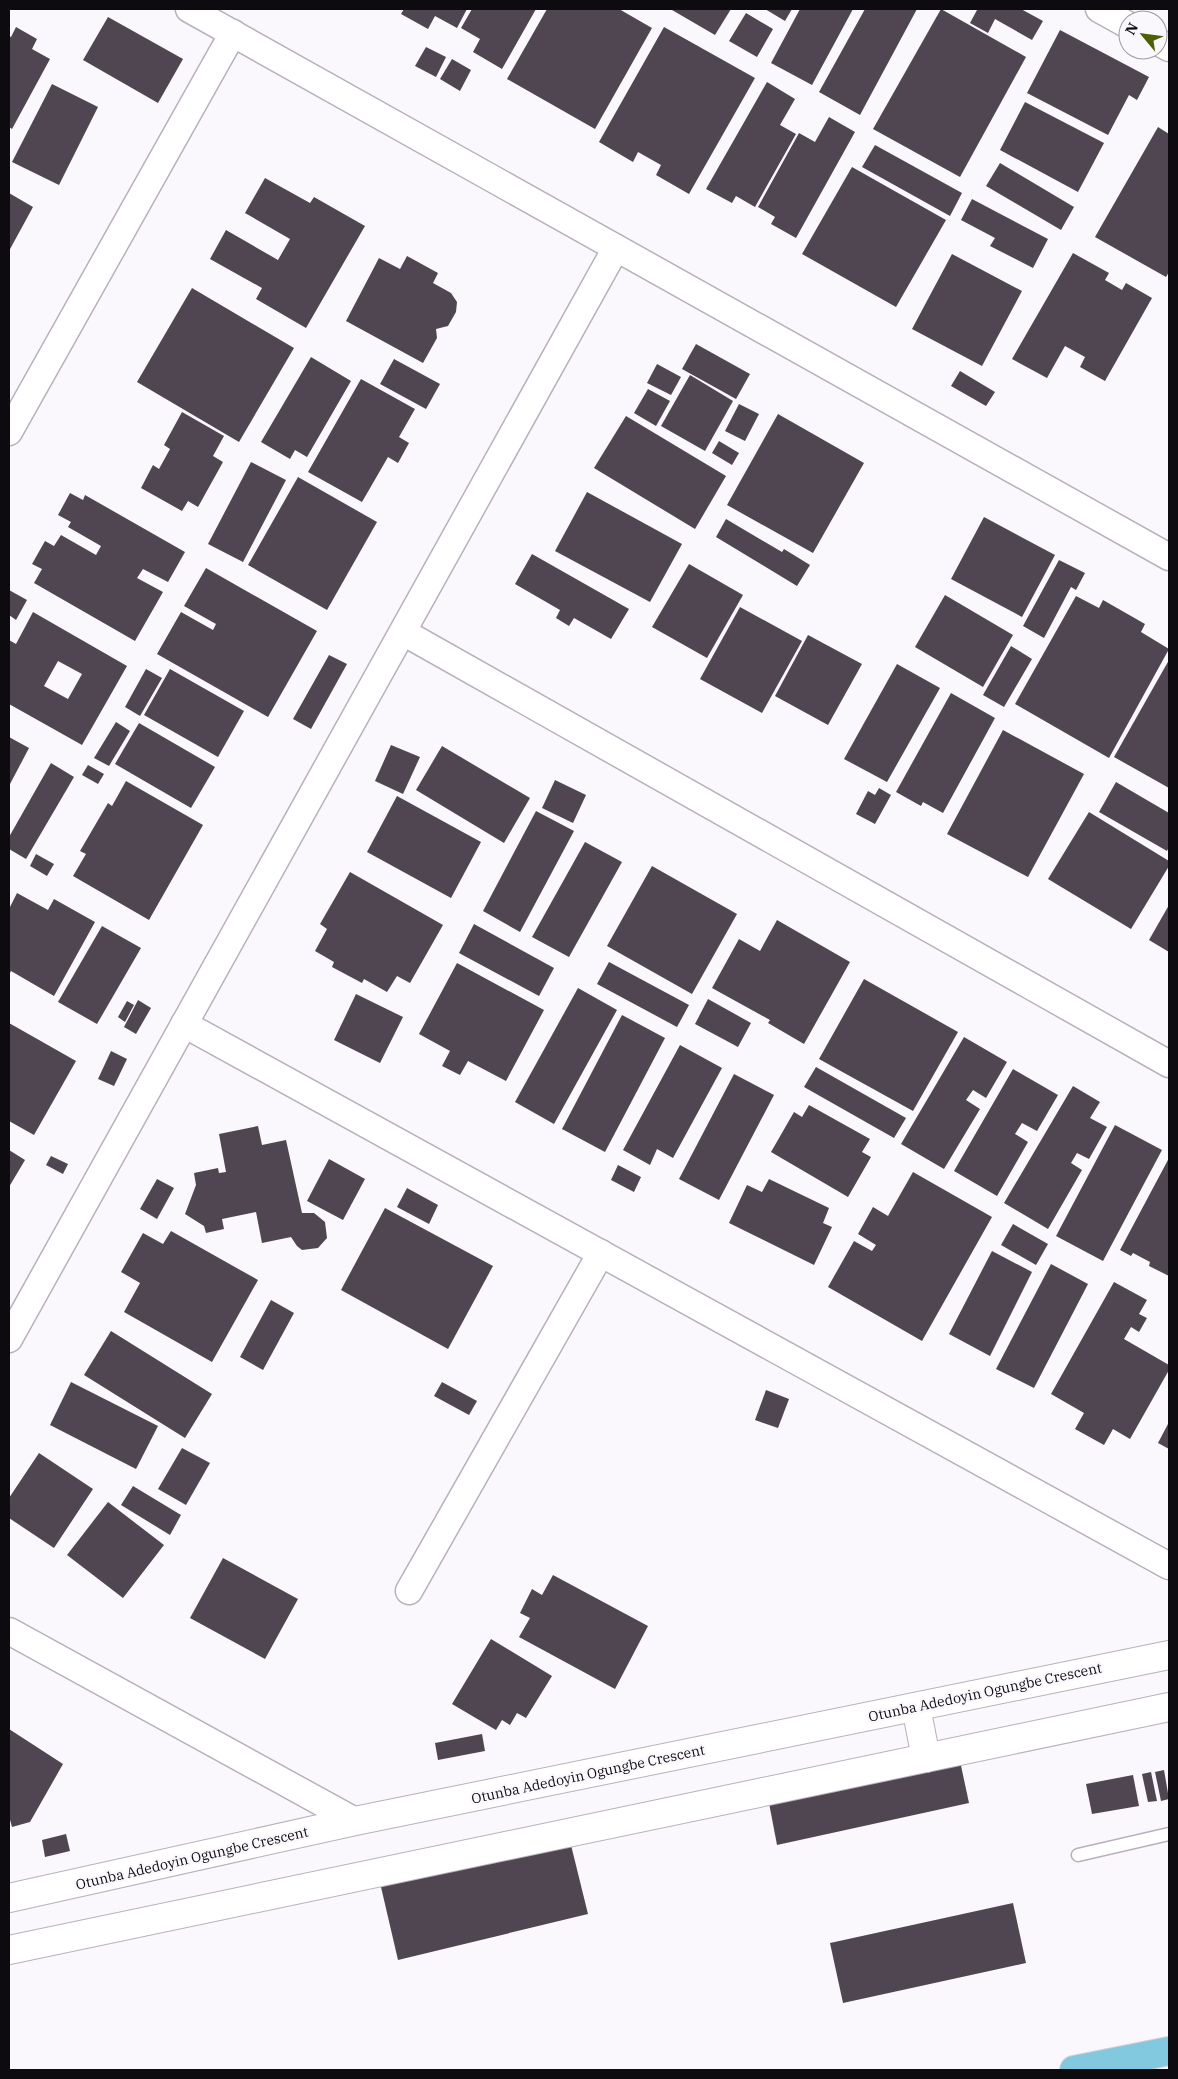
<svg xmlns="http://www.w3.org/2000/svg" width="1178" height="2079" font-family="'IBM Plex Serif',serif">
<rect width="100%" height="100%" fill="#fbf8fd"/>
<!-- building -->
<g fill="#4f4651" fill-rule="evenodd">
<polygon points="404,9 467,9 457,28 435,16 428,29 401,14"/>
<polygon points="472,9 536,9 502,69 473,52 480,39 461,28"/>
<polygon points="547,9 619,9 652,28 595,129 507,79"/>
<polygon points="673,9 731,9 715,35 672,10"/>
<polygon points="765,9 792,9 785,21"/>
<polygon points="800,9 853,9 812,85 771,63"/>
<polygon points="865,9 917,9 860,115 819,92"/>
<polygon points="941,9 1026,57 960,177 873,129"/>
<polygon points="974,9 1021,9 1043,21 1032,40 995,19 988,33 970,23 977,10"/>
<polygon points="746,13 773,29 757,57 729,41"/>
<polygon points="108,17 183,59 158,103 83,60"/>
<polygon points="16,27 37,39 32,49 50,59 12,129 9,127 9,36 11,37"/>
<polygon points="664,27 755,78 689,194 656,175 661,165 638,152 633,162 599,142"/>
<polygon points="1060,30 1149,77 1137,100 1129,95 1108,135 1027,93"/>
<polygon points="426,47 446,57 436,77 415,66"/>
<polygon points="452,59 471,70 460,91 440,79"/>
<polygon points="767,82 795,99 780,125 796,134 755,207 736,196 732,203 706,189"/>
<polygon points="52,84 98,107 59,185 12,162"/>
<polygon points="1025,102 1104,143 1078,192 1000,150"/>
<polygon points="829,117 855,132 796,238 771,224 775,217 758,207 799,133 815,142"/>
<polygon points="1158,127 1169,134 1169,272 1166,277 1095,237"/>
<polygon points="875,145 962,193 950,216 862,167"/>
<polygon points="1000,163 1074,207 1061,230 986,186"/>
<polygon points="852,167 946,220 896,307 802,254"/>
<polygon points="265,178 310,203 314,197 365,226 306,328 256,299 262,288 210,259 226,230 278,260 290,239 245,213"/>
<polygon points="9,193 33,207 9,251"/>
<polygon points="972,199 1048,239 1033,268 990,246 995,238 961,220"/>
<polygon points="1073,253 1109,273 1105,280 1122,290 1126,283 1152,298 1105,381 1080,367 1085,357 1065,346 1047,378 1012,359"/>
<polygon points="952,254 1022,291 982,366 912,329"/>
<polygon points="407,256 438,273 433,283 451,293 457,302 456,312 448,326 436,329 437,338 423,363 346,321 379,258 400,269"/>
<polygon points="192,288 294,348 239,442 137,382"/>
<polygon points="696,344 750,374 736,399 682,369"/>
<polygon points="311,357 351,381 307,457 295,450 290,459 261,442"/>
<polygon points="394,359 440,384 426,409 380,384"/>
<polygon points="657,364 681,377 671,395 647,383"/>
<polygon points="960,371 995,392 986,406 951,386"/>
<polygon points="690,375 733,401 705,451 661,426"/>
<polygon points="361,379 415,409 399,437 409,443 398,463 388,457 362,502 308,472"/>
<polygon points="648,389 670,401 656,426 634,413"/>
<polygon points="739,404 759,414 745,441 725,431"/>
<polygon points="182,412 224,436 213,456 223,462 198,507 188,501 182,511 141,488 153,465 159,469 170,449 164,445"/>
<polygon points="778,414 864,463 813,553 727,505"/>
<polygon points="626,416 726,476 695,529 594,468"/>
<polygon points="719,441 739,453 732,465 712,453"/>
<polygon points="251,462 286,480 243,562 208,544"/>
<polygon points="298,477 377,522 327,610 248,565"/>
<polygon points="587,492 682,544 650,602 555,551"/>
<polygon points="70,493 83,500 85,495 185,552 168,582 143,569 137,578 163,592 135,641 34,583 42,569 32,564 45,541 54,546 61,535 96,555 101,546 68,527 71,522 58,515"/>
<polygon points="984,517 1055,555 1022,617 951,579"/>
<polygon points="726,519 782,552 784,549 810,565 797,586 716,537"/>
<polygon points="532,554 629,609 611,639 574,618 569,626 556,618 560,610 515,584"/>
<polygon points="1059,560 1085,573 1076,590 1071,587 1044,638 1023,626"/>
<polygon points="689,564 743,595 707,658 652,627"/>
<polygon points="206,568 317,631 268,717 157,654 181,612 213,630 216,624 184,606"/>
<polygon points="9,590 27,600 16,620 9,615"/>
<polygon points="945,595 1013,635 983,687 915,647"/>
<polygon points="1076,596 1099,608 1103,600 1145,624 1141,632 1169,649 1109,758 1015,704"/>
<polygon points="740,607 802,641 762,713 700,679"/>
<path d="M33 612 127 666 82 745 9 704V640L16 644ZM58 661 82 674 68 699 44 686Z"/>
<polygon points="808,635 862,664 828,725 775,696"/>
<polygon points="1011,646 1032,659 1004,707 983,695"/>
<polygon points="329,655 347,664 311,729 293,719"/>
<polygon points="1169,660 1169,788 1114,757"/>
<polygon points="897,664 940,688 887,782 844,759"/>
<polygon points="146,669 162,678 140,716 125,707"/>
<polygon points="170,669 244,711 218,757 144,715"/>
<polygon points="951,693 995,718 943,813 923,802 921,806 896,792"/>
<polygon points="116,722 130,731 109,766 94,758"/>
<polygon points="139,723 215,767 191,808 115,764"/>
<polygon points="1003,730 1084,774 1028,877 947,834"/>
<polygon points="9,737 29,748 9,786"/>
<polygon points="391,745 420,757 403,794 375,781"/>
<polygon points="442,746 530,798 504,843 416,790"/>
<polygon points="51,763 74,777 26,859 9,849 9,837"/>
<polygon points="88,765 104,774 98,784 82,775"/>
<polygon points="555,780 586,795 573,823 542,808"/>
<polygon points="126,781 203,825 149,920 73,876 86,854 80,851 108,803 112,806"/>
<polygon points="1116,782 1169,813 1169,847 1167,851 1099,812"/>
<polygon points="879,788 891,795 875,824 856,814 868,791 875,795"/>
<polygon points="397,796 481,842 451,898 367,852"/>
<polygon points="536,811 574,831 520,932 483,911"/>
<polygon points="1089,812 1169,861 1169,866 1131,929 1048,879"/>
<polygon points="585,842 622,862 569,957 532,937"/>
<polygon points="36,854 54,864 47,876 30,866"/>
<polygon points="652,866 737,914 692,994 607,946"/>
<polygon points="350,872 443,925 410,983 397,976 387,992 364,979 362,983 332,967 334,962 315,951 327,929 320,924"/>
<polygon points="17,893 48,910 54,899 95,922 54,996 11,971 9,975 9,909"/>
<polygon points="1169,905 1169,952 1149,940"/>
<polygon points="777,920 850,962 804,1044 768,1023 770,1020 712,988 739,939 760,951"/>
<polygon points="474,924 554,968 539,996 459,953"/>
<polygon points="102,926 141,948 97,1024 58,1002"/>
<polygon points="609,962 689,1005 677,1027 597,984"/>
<polygon points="457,963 544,1010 506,1081 468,1061 460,1075 442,1066 450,1051 419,1034"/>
<polygon points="864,979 958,1032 913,1111 819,1059"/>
<polygon points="578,988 617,1010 554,1124 515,1102"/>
<polygon points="356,994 403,1017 380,1063 334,1040"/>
<polygon points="708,999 751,1023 738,1047 695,1024"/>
<polygon points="138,1000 151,1008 136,1034 124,1027"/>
<polygon points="127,1001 134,1005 125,1022 118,1017"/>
<polygon points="622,1015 665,1038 605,1152 562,1129"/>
<polygon points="9,1023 76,1061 34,1135 9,1121"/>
<polygon points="964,1037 1007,1062 986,1098 973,1090 966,1100 980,1109 944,1169 901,1144"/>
<polygon points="680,1045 722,1068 673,1158 657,1149 650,1165 623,1150"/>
<polygon points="111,1051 127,1059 114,1086 98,1079"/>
<polygon points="816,1067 906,1118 894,1138 804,1087"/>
<polygon points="1013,1069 1058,1095 1037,1131 1022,1123 1015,1134 1028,1142 997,1196 954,1171"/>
<polygon points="734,1074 774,1095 719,1200 679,1179"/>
<polygon points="1073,1086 1100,1102 1090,1118 1107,1127 1089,1159 1077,1153 1071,1163 1082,1170 1048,1229 1004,1203"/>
<polygon points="809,1105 870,1139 862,1152 871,1157 848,1197 771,1152 794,1112 802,1117"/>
<polygon points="1115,1125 1162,1150 1103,1261 1056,1236"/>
<polygon points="258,1126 262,1145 286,1140 302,1213 314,1213 325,1222 327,1238 318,1248 302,1250 297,1246 291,1237 262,1243 256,1212 222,1219 224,1229 206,1233 204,1226 185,1214 196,1185 194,1173 218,1168 219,1173 226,1172 219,1134"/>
<polygon points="9,1150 25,1160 9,1187"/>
<polygon points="51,1156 68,1164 63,1174 46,1165"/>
<polygon points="1169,1158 1169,1276 1149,1266 1150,1262 1133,1253 1131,1256 1120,1250"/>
<polygon points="329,1159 365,1179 343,1220 307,1201"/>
<polygon points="618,1165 641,1177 634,1192 611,1180"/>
<polygon points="913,1172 992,1217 922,1341 828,1287 854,1241 872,1251 876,1245 858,1234 873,1207 888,1216"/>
<polygon points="157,1179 174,1188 157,1219 140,1209"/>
<polygon points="769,1179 829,1208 823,1223 832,1227 814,1265 729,1223 747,1185 762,1192"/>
<polygon points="407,1188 438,1205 429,1224 397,1207"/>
<polygon points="385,1208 493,1266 448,1349 341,1290"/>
<polygon points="1013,1224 1048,1244 1036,1265 1001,1245"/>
<polygon points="171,1231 258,1280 212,1362 124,1312 140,1283 121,1272 143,1233 163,1244"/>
<polygon points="992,1251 1032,1272 990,1356 949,1334"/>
<polygon points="1051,1264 1088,1284 1034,1388 996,1369"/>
<polygon points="1114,1282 1147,1300 1139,1314 1147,1318 1139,1332 1131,1327 1124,1339 1169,1365 1169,1370 1130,1439 1113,1429 1104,1445 1075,1429 1084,1413 1051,1394"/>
<polygon points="271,1300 294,1313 263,1370 240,1357"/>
<polygon points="111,1331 212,1394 185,1438 84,1375"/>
<polygon points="71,1382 158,1426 136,1469 50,1425"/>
<polygon points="442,1382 477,1401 469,1415 434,1396"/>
<polygon points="766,1390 789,1399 778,1428 755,1420"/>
<polygon points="1169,1422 1169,1449 1158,1443"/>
<polygon points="182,1448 210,1463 186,1505 158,1489"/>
<polygon points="39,1453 93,1489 54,1548 9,1518 9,1498"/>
<polygon points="133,1486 181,1515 170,1535 121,1505"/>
<polygon points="108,1502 164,1545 123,1598 67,1555"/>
<polygon points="223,1558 298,1599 265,1659 190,1618"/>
<polygon points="553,1575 648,1626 615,1689 519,1637 530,1618 520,1613 532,1589 542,1595"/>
<polygon points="491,1639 552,1676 526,1718 517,1713 510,1725 502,1720 496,1730 452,1704"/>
<polygon points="9,1729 63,1764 30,1822 12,1827 9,1816"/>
<polygon points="482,1734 485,1751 438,1760 435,1743"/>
<polygon points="960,1761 969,1803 777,1845 769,1803"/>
<polygon points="1164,1770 1169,1799 1161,1801 1155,1772"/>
<polygon points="1151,1772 1157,1801 1148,1802 1142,1774"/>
<polygon points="1133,1775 1139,1806 1092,1814 1086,1784"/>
<polygon points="66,1834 70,1851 45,1857 42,1840"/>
<polygon points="570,1841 588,1914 398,1960 381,1887"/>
<polygon points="1013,1903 1026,1963 843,2003 830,1943"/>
</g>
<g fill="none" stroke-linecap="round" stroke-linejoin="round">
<defs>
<polyline id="service" points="1078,1855 1169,1834"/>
<g id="minor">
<polyline points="189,9 1169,557"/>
<polyline points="1099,9 1128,25"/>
<polyline points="1158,42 1169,48"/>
<polyline points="9,432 233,33"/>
<polyline points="403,632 1169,1064"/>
<polyline points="184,1024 1169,1566"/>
<polyline points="9,1339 616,248"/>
<polyline points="409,1591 601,1253"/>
<polyline points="9,1631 355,1821"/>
</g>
<g id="tertiary">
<polyline points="916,1707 926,1758"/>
<polyline points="9,1898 355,1821 1169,1655"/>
<polyline points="9,1950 1169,1707"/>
</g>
<polyline id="trunk" points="1074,2070 1169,2051"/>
</defs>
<!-- service casing -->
<use href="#service" stroke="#b9b0bd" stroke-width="15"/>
<!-- minor casing -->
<use href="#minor" stroke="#b9b0bd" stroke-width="29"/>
<!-- tertiary casing -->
<use href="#tertiary" stroke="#b9b0bd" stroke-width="30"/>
<!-- trunk casing -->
<use href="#trunk" stroke="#d4d3d4" stroke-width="30"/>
<!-- service -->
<use href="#service" stroke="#fff" stroke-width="12"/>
<!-- minor -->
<use href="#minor" stroke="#fff" stroke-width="26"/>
<!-- tertiary -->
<use href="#tertiary" stroke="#fff" stroke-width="28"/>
<!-- trunk -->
<use href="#trunk" stroke="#82c8de" stroke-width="28"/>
</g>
<g text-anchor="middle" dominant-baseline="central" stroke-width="5" stroke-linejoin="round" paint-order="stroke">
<!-- street labels -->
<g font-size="14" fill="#0e0b10" stroke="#fbf8fd">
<text transform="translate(985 1692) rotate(-12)">Otunba Adedoyin Ogungbe Crescent</text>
<text transform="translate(588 1774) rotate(-12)">Otunba Adedoyin Ogungbe Crescent</text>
<text transform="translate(192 1858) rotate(-13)">Otunba Adedoyin Ogungbe Crescent</text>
</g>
</g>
<!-- border -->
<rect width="1178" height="2079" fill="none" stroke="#0e0b10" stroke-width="20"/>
<!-- north arrow -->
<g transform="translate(1143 35) rotate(299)"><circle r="24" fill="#fbf8fd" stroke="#9c999e"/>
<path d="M0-4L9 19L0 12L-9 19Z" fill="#4e6005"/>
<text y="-8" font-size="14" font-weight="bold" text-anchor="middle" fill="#0e0b10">N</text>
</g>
</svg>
